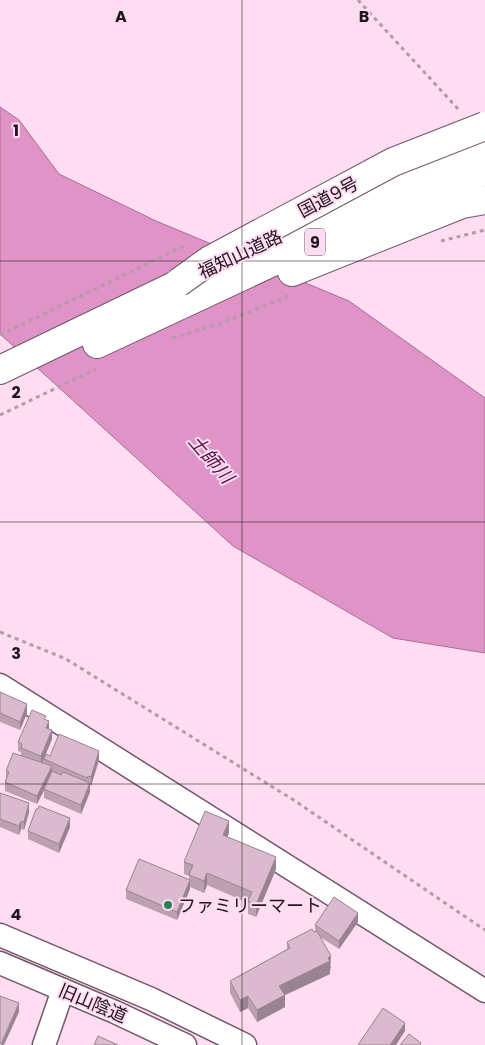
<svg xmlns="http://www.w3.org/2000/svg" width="485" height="1045" font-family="Poppins,'Noto Sans JP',sans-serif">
<rect width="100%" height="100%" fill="#fedcf2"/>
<!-- water -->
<polygon fill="#e093c6" stroke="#a76e94" points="0,107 19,120 59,174 156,221 349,301 485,398 485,653 393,638 233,546 0,334"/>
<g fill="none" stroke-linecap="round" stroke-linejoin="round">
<defs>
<g id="minor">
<polyline points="0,685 485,991"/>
<polyline points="0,935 151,999 245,1045"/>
<polyline points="0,963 115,1012 185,1045"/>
<polyline points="44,1045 63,990"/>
</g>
<g id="highway">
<polyline points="274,239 405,178 485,148"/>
<polyline points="292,272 462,204 485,200"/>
<polyline points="97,344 416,195 485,171"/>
<polyline points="0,370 199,274"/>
</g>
</defs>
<!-- minor casing -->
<use href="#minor" stroke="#725568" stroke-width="25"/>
<!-- highway casing -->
<use href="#highway" stroke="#725568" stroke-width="30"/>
<!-- path -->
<g stroke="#b49aab" stroke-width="3" stroke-dasharray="4 4" stroke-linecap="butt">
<polyline points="358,0 459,110"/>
<polyline points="441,241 485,230"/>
<polyline points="172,338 219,324 288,296"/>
<polyline points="0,415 96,369"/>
<polyline points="0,632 66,659 292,799 485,930"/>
</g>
<!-- minor -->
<use href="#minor" stroke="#fff" stroke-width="22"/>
<!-- highway -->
<use href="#highway" stroke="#fff" stroke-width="28"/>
<defs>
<polyline id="highway-bridge" points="178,283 210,260 393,162 485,126"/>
</defs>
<!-- highway-bridge casing -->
<use href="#highway-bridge" stroke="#725568" stroke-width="30" stroke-linecap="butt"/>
<!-- path-bridge -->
<polyline stroke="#b49aab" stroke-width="3" stroke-dasharray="4 4" stroke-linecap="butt" points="0,335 186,245"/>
<!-- highway-bridge -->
<use href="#highway-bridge" stroke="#fff" stroke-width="28"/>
</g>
<!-- wall -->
<g fill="#bca0b2">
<polygon points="0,692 27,713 20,730 0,722"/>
<polygon points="46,720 52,739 44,759 50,756 99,760 91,786 90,785 90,792 81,814 44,798 44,790 37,804 5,791 5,782 6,779 6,771 21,755 21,752 18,751 18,742"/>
<polygon points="0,793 29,812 24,830 21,829 19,835 0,827"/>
<polygon points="70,827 59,853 28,839 28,831"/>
<polygon points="229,833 227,837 276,869 256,917 248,914 248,903 207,885 204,893 190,887 190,889 177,920 126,899 126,890 189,880 189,876 184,874 184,862"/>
<polygon points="358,922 339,949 320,937 331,968 330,969 330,974 285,995 285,1007 257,1022 248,1008 240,1012 230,993 230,981 287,949 287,942 315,932 315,925"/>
</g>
<!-- shaded-wall -->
<g fill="#998291">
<polygon points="27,704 27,713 20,730 20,722"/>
<polygon points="49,721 49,730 46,728"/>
<polygon points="52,730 52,739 41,765 41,756"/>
<polygon points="99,751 99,760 91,786 91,777"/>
<polygon points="52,766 52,775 37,804 37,796"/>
<polygon points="90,783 90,792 81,814 81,805"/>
<polygon points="29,803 29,812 24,830 24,822"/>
<polygon points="70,818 70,827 59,853 59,844"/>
<polygon points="21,821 21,829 19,835 19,826"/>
<polygon points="229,821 229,833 223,847 223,835"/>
<polygon points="276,857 276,869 256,917 256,905"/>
<polygon points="207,873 207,885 204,893 204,881"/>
<polygon points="190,880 190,889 177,920 177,912"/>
<polygon points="358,913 358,922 339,949 339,941"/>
<polygon points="331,956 330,974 285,995 285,1007 257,1022 257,1010 279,986"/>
<polygon points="248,996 248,1008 240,1012 240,1000"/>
<polygon points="19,1003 19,1012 4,1045 1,1045"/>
<polygon points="405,1023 405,1031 396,1045 390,1045"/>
</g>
<!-- building -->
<g fill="#dbbacf" stroke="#998291">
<polygon points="0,692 27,704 20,722 0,713"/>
<polygon points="32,710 46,716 44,719 49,721 46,728 52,730 41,756 21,748 22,744 18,742"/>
<polygon points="59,734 99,751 91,777 88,776 87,778 44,759 46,754 50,756"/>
<polygon points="13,753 52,766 37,796 5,782 9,772 6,771"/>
<polygon points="52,771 61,775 63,772 90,783 81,805 44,789"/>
<polygon points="0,793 29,803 24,822 21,821 19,826 0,819"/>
<polygon points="39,806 70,818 59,844 28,831 36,809 38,809"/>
<polygon points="205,811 229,821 223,835 276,857 256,905 248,901 252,892 207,873 204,881 189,875 193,865 184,862"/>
<polygon points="139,859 190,880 177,912 126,890"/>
<polygon points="334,897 358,913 339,941 315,925"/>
<polygon points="312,929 314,932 317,931 331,956 328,958 330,961 279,986 285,995 257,1010 248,996 240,1000 230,981 290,948 287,942"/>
<polygon points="0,996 19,1003 1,1044 0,1043"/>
<polygon points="383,1008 405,1023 390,1045 358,1045"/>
<polygon points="409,1034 421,1043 420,1045 400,1045"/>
<polygon points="98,1036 118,1045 94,1045"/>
</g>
<!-- grid -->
<path fill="none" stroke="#22161e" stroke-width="1" stroke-opacity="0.55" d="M242 0V1045M0 261H485M0 522H485M0 784H485"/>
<!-- markers -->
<circle fill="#258259" stroke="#fedcf2" stroke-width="2" cx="168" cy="905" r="5"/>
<g text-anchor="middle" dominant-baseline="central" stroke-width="4" stroke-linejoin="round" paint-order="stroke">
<!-- shield labels -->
<rect fill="#fedcf2" stroke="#64515e" stroke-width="1" x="305" y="228.5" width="20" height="27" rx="4"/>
<g font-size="16" font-weight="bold" fill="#22161e">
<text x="315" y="242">9</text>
</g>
<!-- street labels -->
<g font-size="18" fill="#22161e" stroke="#fedcf2">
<text transform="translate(328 197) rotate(-28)">国道9号</text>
<text transform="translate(240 254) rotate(-25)">福知山道路</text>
<text transform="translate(93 1003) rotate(23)">旧山陰道</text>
</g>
<!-- poi labels -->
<g font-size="18" fill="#22161e" stroke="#fedcf2" text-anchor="start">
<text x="178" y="905">ファミリーマート</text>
</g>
<!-- water labels -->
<g font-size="19" font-style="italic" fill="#551244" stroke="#fedcf2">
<text transform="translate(211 459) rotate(49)">土師川</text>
</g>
</g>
<g font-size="16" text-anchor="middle" font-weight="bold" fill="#22161e" stroke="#fedcf2" stroke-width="4" stroke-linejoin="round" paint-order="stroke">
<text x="121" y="22">A</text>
<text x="364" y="22">B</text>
<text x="16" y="136">1</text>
<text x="16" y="398">2</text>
<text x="16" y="659">3</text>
<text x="16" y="920">4</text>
</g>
</svg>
